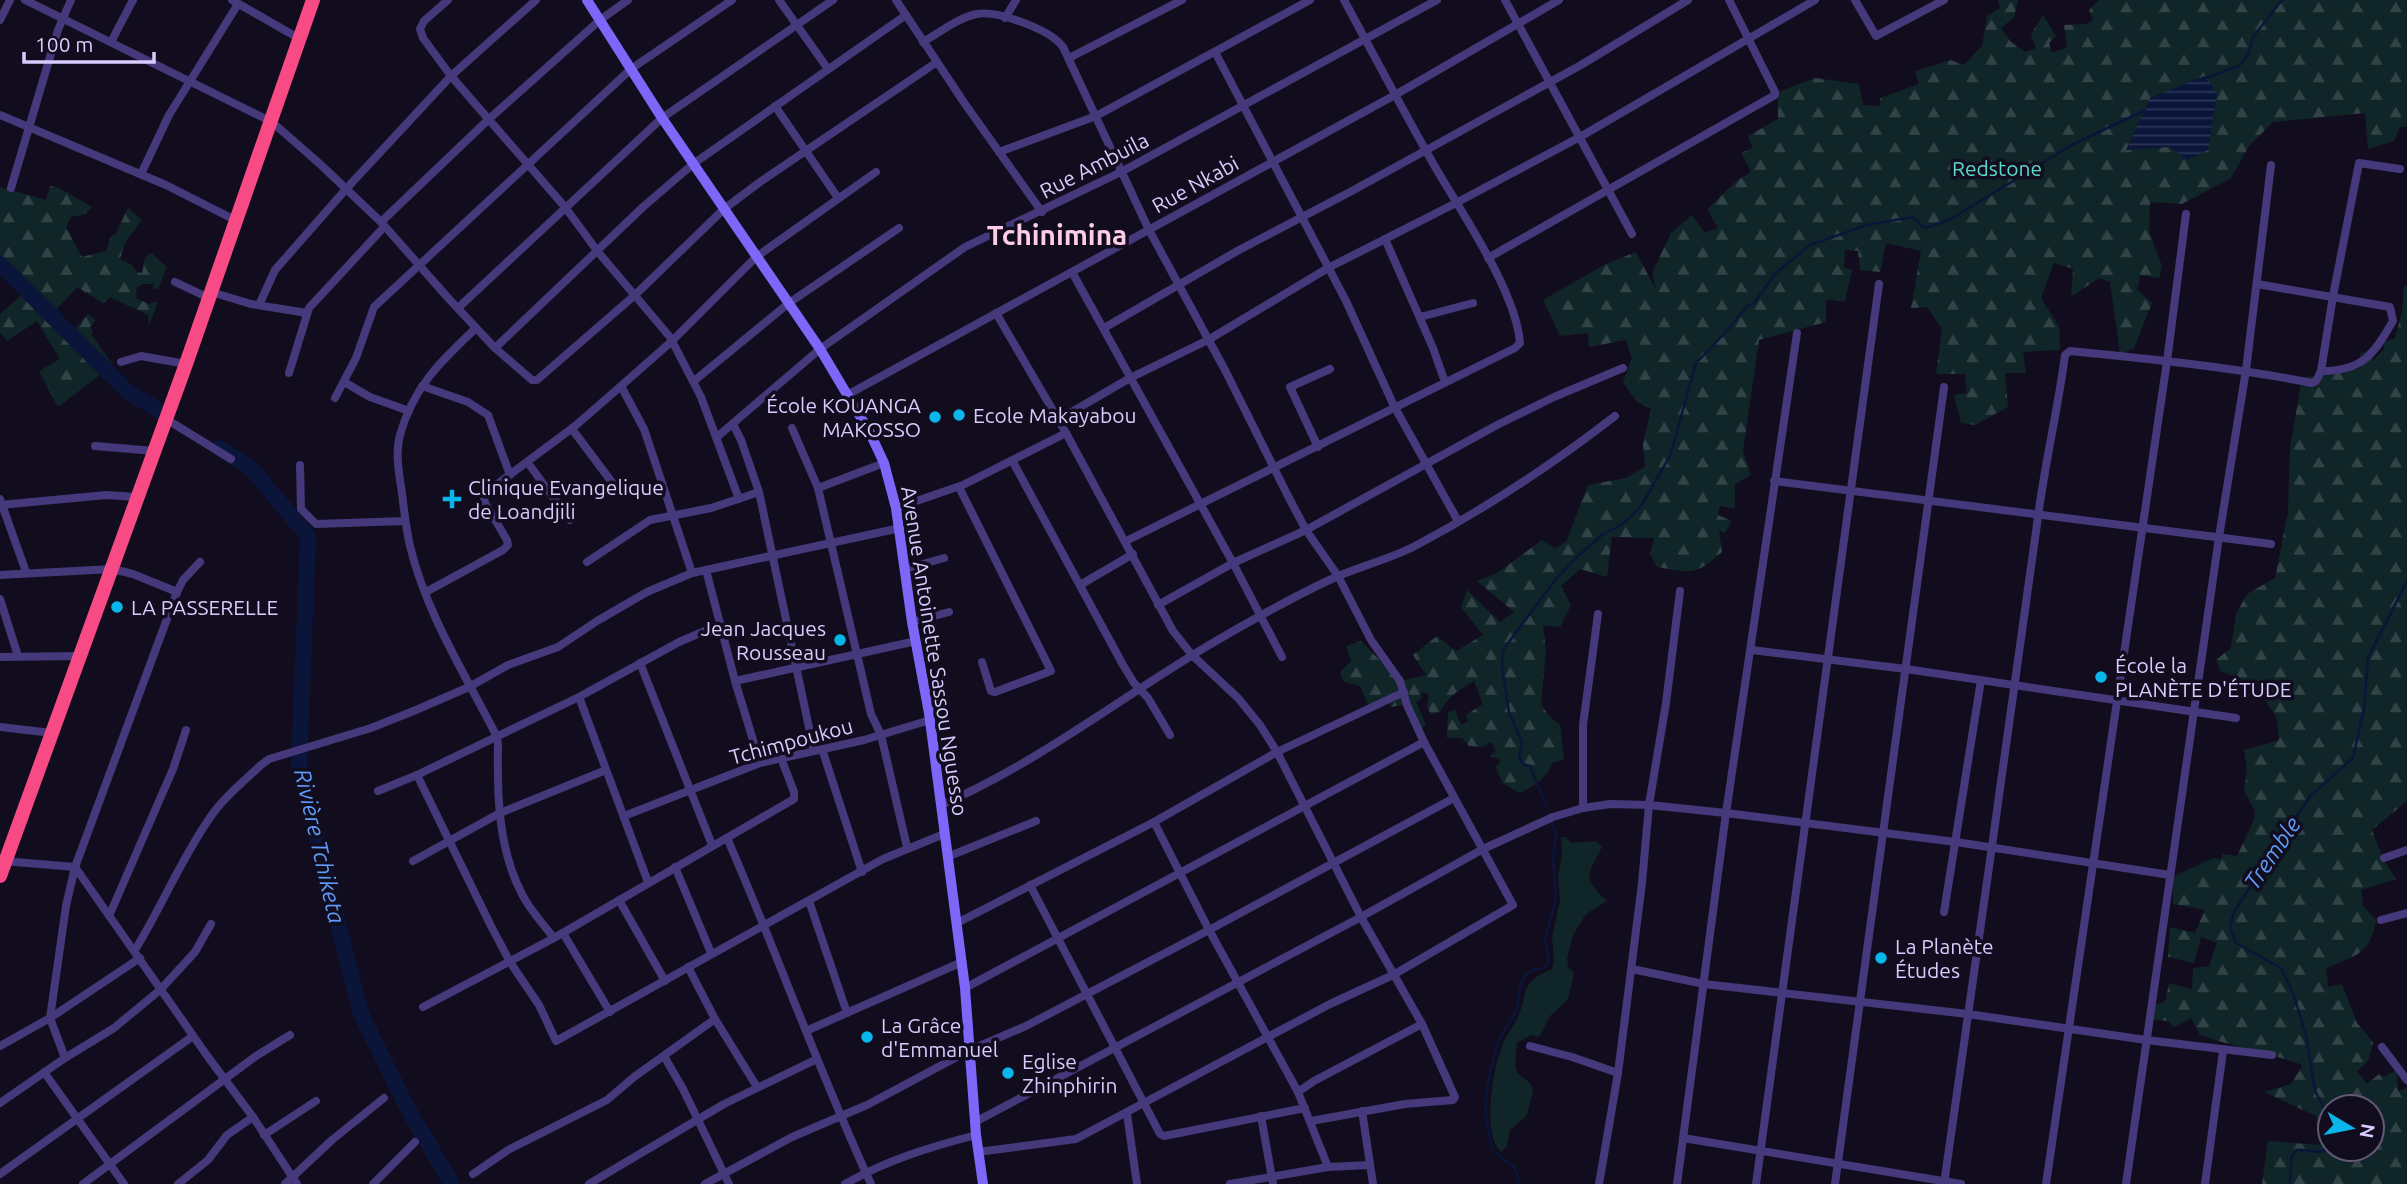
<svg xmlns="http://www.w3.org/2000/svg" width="2407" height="1184" font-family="Ubuntu,sans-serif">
<defs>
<pattern id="forest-firs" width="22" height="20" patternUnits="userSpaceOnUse" patternTransform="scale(1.75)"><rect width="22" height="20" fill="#102527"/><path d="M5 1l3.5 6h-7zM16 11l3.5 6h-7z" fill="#324347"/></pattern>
<pattern id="water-rules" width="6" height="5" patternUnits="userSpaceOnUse" patternTransform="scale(1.75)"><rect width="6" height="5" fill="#0a1539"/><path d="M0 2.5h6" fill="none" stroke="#2d3657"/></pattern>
</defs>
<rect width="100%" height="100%" fill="#120d1e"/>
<!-- green -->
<path fill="#102527" d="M1561 837H1566L1571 843 1596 841 1602 847C1587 878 1581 876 1607 901L1586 914 1573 935 1567 959 1568 967 1574 973 1568 999 1550 1016 1539 1037 1531 1035 1517 1043 1515 1066 1518 1074 1530 1083 1533 1091 1527 1115 1510 1130 1507 1146 1501 1152C1498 1148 1494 1143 1493 1138 1486 1112 1494 1061 1506 1037 1510 1031 1514 1025 1517 1019 1530 991 1517 984 1552 969L1554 962 1552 938 1560 900 1558 877 1562 854Z"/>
<!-- forest -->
<g fill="url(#forest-firs)" fill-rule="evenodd">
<path d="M1998 0H2018L2014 17 2001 28 2011 42 2025 52 2036 48 2031 34 2043 15 2056 36 2049 43 2052 53 2067 47 2064 25 2086 24 2093 20 2089 10 2099 0H2407V127H2400L2394 141 2368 149 2365 113 2273 122 2249 146 2231 178 2182 204 2150 202 2149 232 2162 266 2159 278 2140 275 2137 290 2152 303 2134 348 2120 354 2110 282 2099 278 2071 297 2073 269 2054 263 2041 298 2059 327 2060 350 2023 352 2026 373H2005L2008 407 1975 425 1961 423 1954 395 1967 393 1965 374H1936L1942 329 1927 307 1911 308 1921 251 1886 243 1880 272 1860 270 1858 251 1845 250 1844 267 1852 270 1845 301 1826 300V322L1759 340 1743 451 1751 475 1735 484V509L1720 506 1718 515 1732 521 1725 533 1719 530 1722 552C1695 576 1692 573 1657 567L1650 554 1654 538 1612 537 1607 577 1580 569 1561 586 1571 605 1560 627 1543 625 1546 651 1541 704 1548 715 1560 725 1564 760 1553 762C1546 779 1535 786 1519 793L1503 783 1495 767 1500 763 1499 759 1490 756 1496 751 1491 742 1482 747 1469 746 1462 738H1447L1448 712 1455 710 1461 725 1468 721 1466 715 1483 704 1474 681C1459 690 1448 696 1440 712L1431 714 1427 707 1429 694 1420 692 1422 698 1416 702 1426 724 1420 730 1408 704 1391 707 1388 701 1369 706 1360 686 1344 682 1340 672 1351 661 1346 646 1361 641 1400 681 1426 675 1413 655 1437 636 1456 651 1483 635 1461 607 1467 590 1500 622 1514 612 1477 581 1497 573 1542 540 1555 548 1566 542 1588 485 1626 478 1645 467 1643 444 1651 409 1637 402 1623 382 1632 358 1626 340 1589 347 1588 333 1560 336 1543 300 1606 264 1636 252 1656 290 1652 273 1671 233 1692 215 1705 233 1718 228 1707 209 1738 180 1751 172 1741 153 1753 148 1748 136 1778 119V92L1815 78 1859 84 1863 105 1880 106V98L1919 84 1915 71 1951 60 1963 65C1972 60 1973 52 1982 47L1987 16 2000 8Z"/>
<polygon points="50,186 57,187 92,207 85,214 71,217 66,227 82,257 106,251 111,236 116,233 128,208 142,220 125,243 120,259 132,265 137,272 142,273 145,258 151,253 167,267 158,289 153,288 154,284 144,284 136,288 137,299 150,304 152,302 158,302 149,325 148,315 110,297 103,303 77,287 54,312 74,330 88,314 96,320 90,327 93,332 91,334 113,365 58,407 39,371 60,359 37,321 7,341 0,332 0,314 32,286 0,259 0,187 46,200"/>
<path d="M2407 285V801L2372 830 2383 859 2396 879 2361 890 2363 906 2376 920C2370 955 2356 955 2326 968L2328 987 2342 984 2357 1023 2373 1042 2368 1061 2357 1071 2367 1084 2379 1074 2383 1077 2397 1070 2398 1091 2407 1088V1184H2262L2268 1141 2320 1145 2316 1116 2264 1092 2291 1084 2303 1065C2269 1053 2234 1047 2200 1035L2190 1016 2189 1020 2173 1027 2169 1021 2154 1020 2152 1005 2165 1002 2169 983 2192 989 2193 968 2209 966 2217 943 2201 937 2194 963 2168 957 2170 927 2195 933 2205 910 2173 904V877L2213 858 2221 859 2223 854 2237 856 2254 820 2255 811 2244 791 2247 770 2244 750 2279 740 2277 719 2258 687 2221 671 2216 660 2231 648 2236 614 2247 594 2275 578 2288 512 2290 447 2302 378 2361 368 2360 353 2371 351 2374 360 2384 349V342L2395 338 2402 312 2404 286ZM2330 1107H2372V1149H2330Z"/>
</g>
<!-- water -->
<polygon fill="url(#water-rules)" points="2205,76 2217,94 2208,150 2187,160 2169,147 2126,150 2150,98"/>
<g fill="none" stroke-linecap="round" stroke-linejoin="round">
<!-- stream -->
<g stroke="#0a1539" stroke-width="2.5">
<polyline points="2203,79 2239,66 2249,53 2253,37 2282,0"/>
<polyline points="1546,805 1530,766 1523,764 1519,757 1522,743 1509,712 1502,667 1503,650 1556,579 1577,557 1602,535 1623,524 1641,506 1670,456 1696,363 1725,333 1746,307 1754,303 1776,273 1810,245 1867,225 1912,217 1925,228 1949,220 2072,145 2145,110"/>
<polyline points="2330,1118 2315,1091 2306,1035 2294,996 2281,968 2236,943 2230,927 2234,912 2310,796 2353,758 2364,708 2368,658 2407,581"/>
<path d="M1520 1184 1514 1167 1493 1151C1490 1137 1485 1122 1486 1108 1486 1087 1493 1053 1502 1034 1506 1027 1513 1019 1516 1011 1522 993 1514 969 1545 968L1549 961 1545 938 1556 900 1553 857 1556 835 1552 823"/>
<path d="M2290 1184 2291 1158 2296 1150C2309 1148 2322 1158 2330 1145"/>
</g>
<!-- river -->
<g stroke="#0a1539" stroke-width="16">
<polyline points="0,264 127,391 160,411"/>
<polyline points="219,448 251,468 308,536 299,769 361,1014 408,1109 452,1184"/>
</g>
<!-- street -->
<g stroke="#45397b" stroke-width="8">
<polyline points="25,0 272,122 321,165 381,222 449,299 495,348 532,380 537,380 635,295 724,209 760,182 937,62"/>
<polyline points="232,0 300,39"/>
<polyline points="448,0 424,21 420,29 423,38 451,76 565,207 598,252 670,337 701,397 739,499"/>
<polyline points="779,0 828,69"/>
<polyline points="896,0 965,104 1042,212"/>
<polyline points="1505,0 1632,234"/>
<polyline points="1855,0 1876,36 1944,0"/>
<polyline points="1005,18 1016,0"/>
<polyline points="0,20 10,0"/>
<polyline points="111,42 133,0"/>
<path d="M923 42C939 33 959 17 977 14 998 10 1051 30 1063 47L1149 230 1226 372 1289 498 1306 530 1338 576 1371 640 1400 681 1407 705 1424 742 1513 905 1393 975 1330 1004 1076 1139 978 1152"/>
<polyline points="1215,52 1346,301 1394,406 1458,521"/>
<polyline points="1069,58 1182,0"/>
<polyline points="775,106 838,198"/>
<polyline points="0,115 166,185 237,221"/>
<polyline points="999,152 1096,116 1310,0"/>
<polyline points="141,174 169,115 238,4"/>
<polyline points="11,188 58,30 71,0"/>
<polyline points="381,222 489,119 600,20 628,0"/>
<polyline points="1385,239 1433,348 1445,382"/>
<polyline points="1488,258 1775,95 1775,92 1729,0"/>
<polyline points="1072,272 1233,563 1282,657"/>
<polyline points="175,282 209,298"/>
<path d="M2257 284 2390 307 2393 321C2373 355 2363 371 2321 371"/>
<polyline points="211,292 251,304 307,313"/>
<polyline points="259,305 275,270 346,189 451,76 536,0"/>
<polyline points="458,308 662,118 833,0"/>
<polyline points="996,313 1066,433 1173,631 1192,655 1238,698 1260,725 1277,752 1361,917 1422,1024 1455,1097 1453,1100 1405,1104 1311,1121"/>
<polyline points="1420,317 1473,303"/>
<path d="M476 328C442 360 413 387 400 435 395 453 399 474 402 493 404 511 406 528 410 546 426 613 465 674 496 735L498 744C497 793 498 849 522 894 530 910 543 924 554 938"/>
<polyline points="1104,328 1239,250 1350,192 1581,65 1688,0"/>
<polyline points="495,348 643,207 693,164 906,15"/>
<polyline points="121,362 141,356 186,364"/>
<polyline points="289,373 309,308 384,227"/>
<polyline points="694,381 789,303 899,228"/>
<polyline points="344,382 370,397 409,411"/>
<polyline points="422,386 468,402 488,415 510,475"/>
<polyline points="621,386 644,429 692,573"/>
<polyline points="847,395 1395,95 1559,0"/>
<polyline points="335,398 356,358 374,307 631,69 732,0"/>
<polyline points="166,419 231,459"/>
<polyline points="1058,420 1130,378 1208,340 1328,268 1456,203 1580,137 1815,0"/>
<polyline points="733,424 741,440 759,492 814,751"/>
<polyline points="792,428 818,488 871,714 881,735 907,847"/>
<polyline points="572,429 617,489"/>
<polyline points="717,437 820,349 965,247 1121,172 1437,0"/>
<polyline points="95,446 154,451"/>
<polyline points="1318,447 1290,387 1330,369"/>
<polyline points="1013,462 1123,665 1134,683 1148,698 1170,735"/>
<polyline points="528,463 570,520"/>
<polyline points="300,465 301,509 316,524 405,521"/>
<polyline points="1774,481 2271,544"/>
<polyline points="959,487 1051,671 995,692 991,691 982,662"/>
<polyline points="818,488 884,463"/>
<polyline points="0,499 26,572"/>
<polyline points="0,505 106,495 137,497"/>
<polyline points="896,508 963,485 1066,433"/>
<path d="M1126 541 1515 348 1520 343C1516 291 1461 212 1434 165 1403 111 1374 55 1344 0"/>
<polyline points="587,562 650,520 711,508 759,492"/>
<polyline points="905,569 944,558"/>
<polyline points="706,570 735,681 760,763"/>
<polyline points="0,575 112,569 133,574 177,592"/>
<polyline points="1080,585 1133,554"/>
<polyline points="426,592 503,550 508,545 507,540 485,503 484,497 488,491 575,426 621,386 672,341 756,257 876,172"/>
<polyline points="0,599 18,656"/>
<polyline points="1158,605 1233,563 1306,530 1497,425 1554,397 1623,368"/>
<polyline points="912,622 949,612"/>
<polyline points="1752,650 1906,669 2236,718"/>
<polyline points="0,657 81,656"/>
<polyline points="640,663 712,845"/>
<polyline points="735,681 916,641"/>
<polyline points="579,697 648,882"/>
<polyline points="0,727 52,733"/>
<polyline points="822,749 862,872"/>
<polyline points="417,775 491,926 510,962 539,1005 556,1041 883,859 944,834"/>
<polyline points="378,791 417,775 579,697 679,642 721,624"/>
<path d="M941 805C1043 761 1131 689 1228 634 1263 614 1298 594 1336 577 1361 566 1390 559 1415 546 1485 509 1553 464 1615 416"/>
<polyline points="1583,808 1583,725 1598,614"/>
<polyline points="624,816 760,763 864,740 930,720"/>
<polyline points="1154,822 1209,930 1298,1092 1328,1167"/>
<path d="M727 838C777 952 818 1070 871 1184"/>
<polyline points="947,857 1036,821"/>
<polyline points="2384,858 2407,850"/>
<polyline points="3,861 75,867 208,1057 253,1117 297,1184"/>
<polyline points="413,861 500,813 606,770"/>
<polyline points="675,867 711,953"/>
<polyline points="1030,885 1160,1134 1164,1136 1305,1108"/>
<polyline points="619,900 665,981"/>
<polyline points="809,901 847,1013"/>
<polyline points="1944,912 1981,680"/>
<polyline points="109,916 173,769 186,730"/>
<polyline points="2381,920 2407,913"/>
<polyline points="957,923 1154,822 1277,752 1404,692"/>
<polyline points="563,933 610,1012"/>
<path d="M135 950C161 908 180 861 209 819 222 799 243 782 261 765L269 759 371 728 416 710 469 687 508 665 558 647 597 621 647 592 692 573 900 528"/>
<polyline points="688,967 715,1019 757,1087"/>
<polyline points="1632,969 1704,984 1968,1014 2146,1040 2272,1055"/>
<polyline points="965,988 1424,742"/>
<polyline points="423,1007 554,938 794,799 794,792 781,758"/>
<polyline points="806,1031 962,962"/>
<polyline points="0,1046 50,1018 140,958"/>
<polyline points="1530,1046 1572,1057 1618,1073"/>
<polyline points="2382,1047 2407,1080"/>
<polyline points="664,1056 683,1089 729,1184"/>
<polyline points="65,1058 50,1018 66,906 75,867 177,592 183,580 200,562"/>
<polyline points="44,1072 124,1184"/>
<polyline points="1298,1092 1314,1081 1422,1024"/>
<polyline points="0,1103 65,1058 114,1028 160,990 195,952 211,924"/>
<polyline points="1362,1111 1373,1184"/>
<polyline points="1127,1114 1137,1184"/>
<polyline points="1261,1116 1273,1184"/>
<polyline points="975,1122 1361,917 1483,849 1553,817 1583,808 1610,804 1649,805 1726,813 1956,842 2170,875"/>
<polyline points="264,1135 316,1101"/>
<polyline points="1683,1138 1961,1184"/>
<polyline points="0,1174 193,1036"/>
<polyline points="473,1174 508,1150 607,1100 634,1077 715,1019"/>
<polyline points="83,1184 256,1056 290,1035"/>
<polyline points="178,1184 208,1160 227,1135 253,1117"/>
<polyline points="285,1184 332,1140 384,1098"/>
<polyline points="373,1184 415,1142"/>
<polyline points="589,1184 724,1104 817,1059"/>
<polyline points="705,1184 792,1137 867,1105 970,1050 1026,1026 1209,930 1454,798"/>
<path d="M845 1184C887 1160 930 1147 976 1135"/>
<polyline points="1230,1184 1328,1167 1370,1165"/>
<polyline points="1599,1184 1618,1073 1642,883 1649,805 1666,703 1680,591"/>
<polyline points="1677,1184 1726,813 1797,333"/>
<polyline points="1756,1184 1879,284"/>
<polyline points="1835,1184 1944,387"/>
<path d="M1944 1184C1976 962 2007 739 2038 517 2045 462 2058 409 2065 355L2070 351C2151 359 2231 367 2312 383L2316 381 2321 371 2333 296 2359 163 2400 169"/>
<polyline points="2046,1184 2167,361 2186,214"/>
<polyline points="2126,1184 2219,537 2246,370 2271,165"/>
<polyline points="2205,1184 2223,1051"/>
</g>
<!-- secondary -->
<polyline stroke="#7e66f9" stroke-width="10" points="587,0 662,118 820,349 870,433 884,463 896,508 912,622 929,713 965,988 976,1135 983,1184"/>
<!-- highway -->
<polyline stroke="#f84b86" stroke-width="14" points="0,876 186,364 313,0"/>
</g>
<!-- markers -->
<g fill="#09b6ec" stroke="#120d1e" stroke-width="2.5">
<circle cx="959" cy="415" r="7"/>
<circle cx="935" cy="417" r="7"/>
<path d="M448.5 488.5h7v7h7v7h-7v7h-7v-7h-7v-7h7z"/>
<circle cx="117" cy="607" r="7"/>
<circle cx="840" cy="640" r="7"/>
<circle cx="2101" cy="677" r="7"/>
<circle cx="1881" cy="958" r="7"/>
<circle cx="867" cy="1037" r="7"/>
<circle cx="1008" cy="1073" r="7"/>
</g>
<g text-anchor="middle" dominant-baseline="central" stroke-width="7" stroke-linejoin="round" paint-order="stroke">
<!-- street labels -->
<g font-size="21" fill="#d8cbfd" stroke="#120d1e">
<text transform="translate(1094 165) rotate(-27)">Rue Ambuila</text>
<text transform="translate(1195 184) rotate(-29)">Rue Nkabi</text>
<text transform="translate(935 651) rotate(81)">Avenue Antoinette Sassou Nguesso</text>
<text transform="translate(791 741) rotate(-15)">Tchimpoukou</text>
</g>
<!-- park labels -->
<g font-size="21" fill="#5bd9cb" stroke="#120d1e">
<text x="1997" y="168">Redstone</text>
</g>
<!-- poi labels -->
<g font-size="21" fill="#d8cbfd" stroke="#120d1e" text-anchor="start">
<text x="921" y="405" text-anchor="end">École KOUANGA<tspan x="921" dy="24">MAKOSSO</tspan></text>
<text x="973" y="415">Ecole Makayabou</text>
<text x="468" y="487">Clinique Evangelique<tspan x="468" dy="24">de Loandjili</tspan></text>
<text x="131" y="607">LA PASSERELLE</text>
<text x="826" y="628" text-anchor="end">Jean Jacques<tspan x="826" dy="24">Rousseau</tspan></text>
<text x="2115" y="665">École la<tspan x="2115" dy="24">PLANÈTE D'ÉTUDE</tspan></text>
<text x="1895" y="946">La Planète<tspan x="1895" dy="24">Études</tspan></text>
<text x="881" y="1025">La Grâce<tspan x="881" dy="24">d'Emmanuel</tspan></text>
<text x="1022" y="1061">Eglise<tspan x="1022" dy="24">Zhinphirin</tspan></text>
</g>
<!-- water labels -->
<g font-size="23" font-style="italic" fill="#5d9cf9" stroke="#120d1e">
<text transform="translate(320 846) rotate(77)">Rivière Tchiketa</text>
<text transform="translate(2272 853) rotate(-56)">Tremble</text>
</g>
<!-- district labels -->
<g font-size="28" font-weight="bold" fill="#fdcde5" stroke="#120d1e">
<text x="1057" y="234">Tchinimina</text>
</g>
</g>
<!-- north arrow -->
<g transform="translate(2351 1128) rotate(100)"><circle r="33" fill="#120d1e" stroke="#615977" stroke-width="2"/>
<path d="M0-5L12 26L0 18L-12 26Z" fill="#09b6ec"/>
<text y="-10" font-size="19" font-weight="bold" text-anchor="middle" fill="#d8cbfd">N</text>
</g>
<!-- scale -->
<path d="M24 52v10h130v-10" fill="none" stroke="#d8cbfd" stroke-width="3.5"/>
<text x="35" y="52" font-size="21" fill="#d8cbfd" stroke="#120d1e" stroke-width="5" paint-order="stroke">100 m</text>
</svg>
